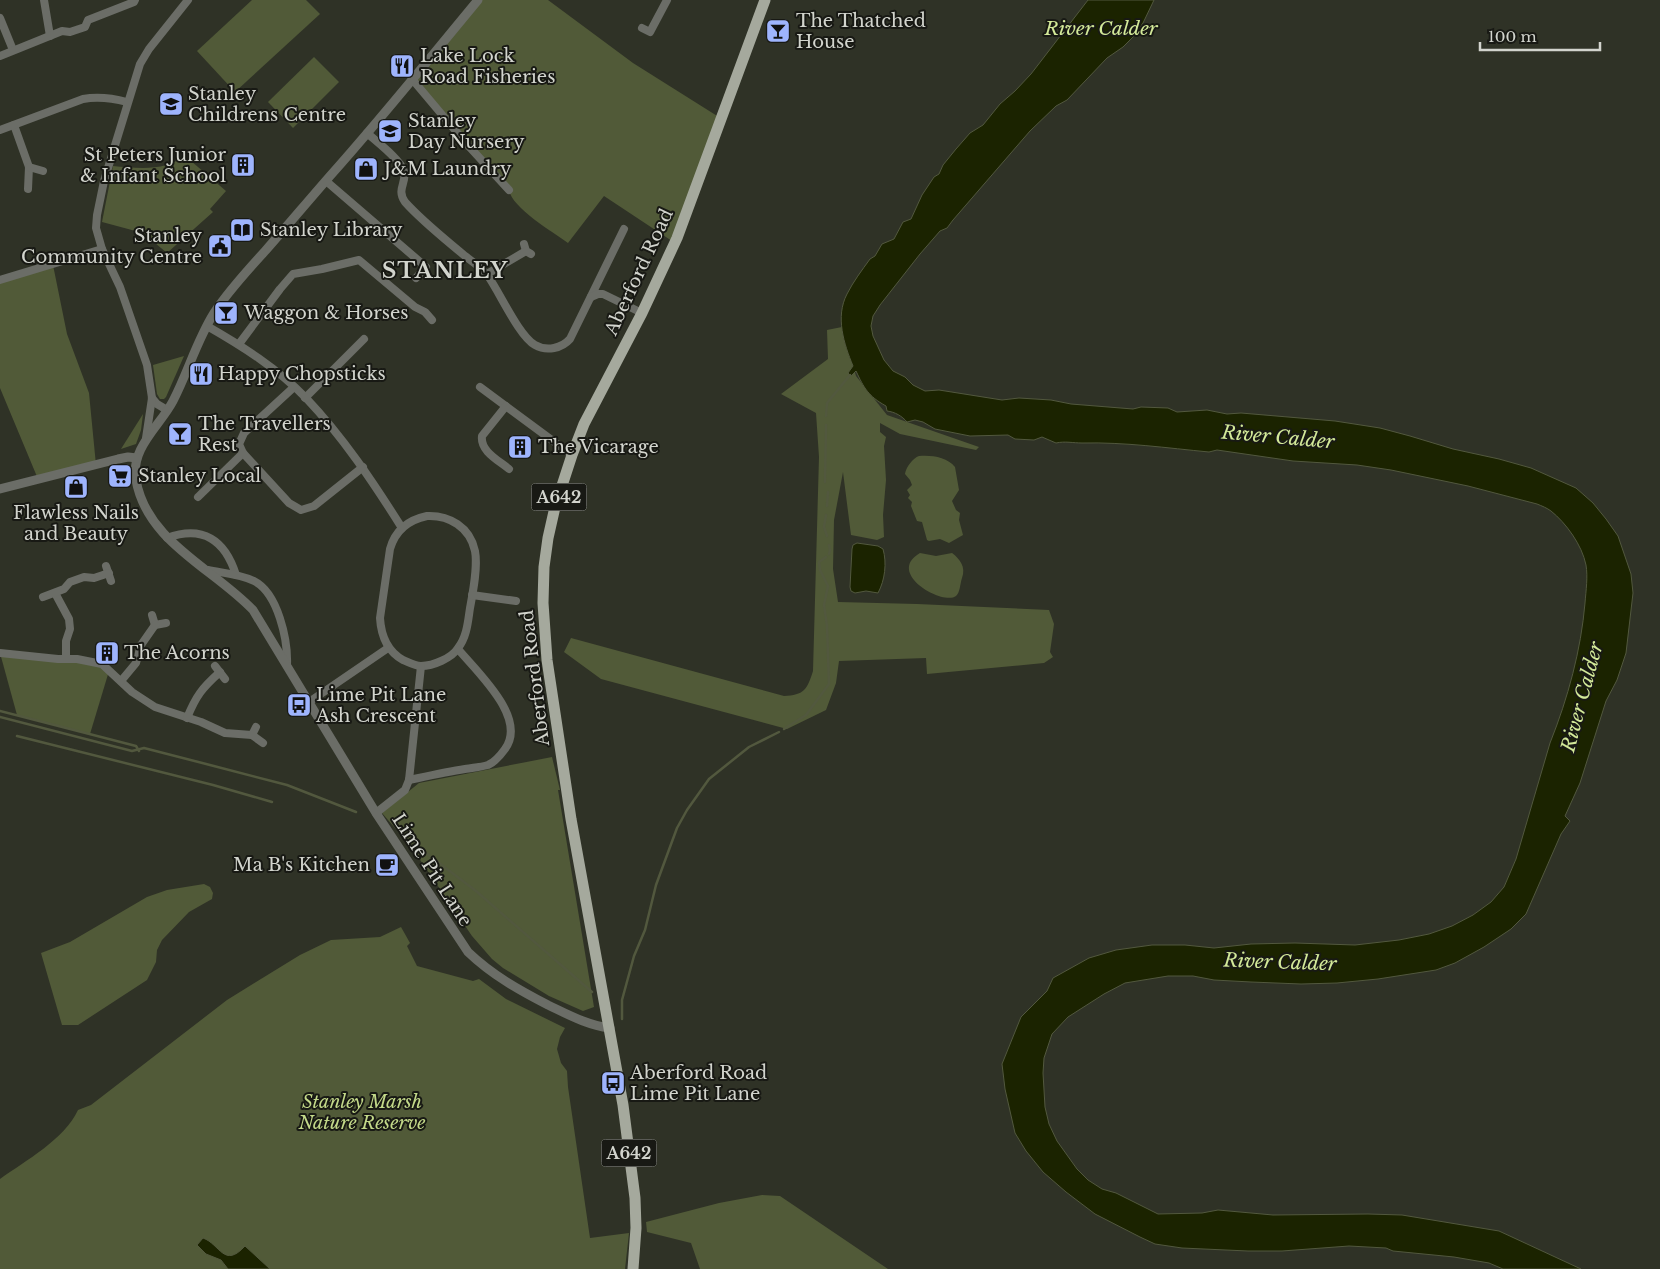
<svg xmlns="http://www.w3.org/2000/svg" width="1660" height="1269" font-family="'Libre Baskerville',serif">
<rect width="100%" height="100%" fill="#2f3226"/>
<!-- green -->
<g fill="#515a38">
<polygon points="252,0 306,0 320,14 235,92 197,51"/>
<path d="M478 0H548L633 63 722 119 675 243 604 196 568 243C553 232 512 208 509 190L412 79Z"/>
<polygon points="314,57 339,82 293,128 268,102"/>
<path d="M184 155 226 191 210 209 213 212 167 253 143 233 102 222 113 166C136 168 168 172 184 155Z"/>
<polygon points="53,265 67,334 89,393 96,465 38,479 0,388 0,281"/>
<path d="M842 327 856 376 887 415 979 447 976 450 900 434 880 423V432L886 437 884 446 886 480 883 515 884 537 877 540 851 535 843 472 834 520 833 569 838 602 917 604 1049 610 1054 624 1050 652 1053 657 1044 663 927 674 926 658 839 661 836 683 826 710 787 729 601 679 564 652 571 638 784 696C804 695 807 690 813 671L819 457 816 413 781 394 828 359 827 330Z"/>
<polygon points="184,356 166,397 164,399 160,399 157,394 153,365"/>
<polygon points="143,414 141,430 136,444 121,449"/>
<path d="M919 456C932 455 947 457 955 467L959 490 952 501 956 510 960 513 959 520 963 535 949 543 940 539 929 541 927 540 922 522 917 521 911 506 912 502 908 498 910 495 907 490 912 485 910 480 905 474C906 467 913 458 919 456Z"/>
<path d="M920 553 936 556 952 553C960 559 966 567 962 578 960 584 960 593 956 596 943 606 885 573 920 553Z"/>
<polygon points="0,653 91,661 109,671 90,734 17,715"/>
<polygon points="552,757 560,790 558,790 594,1007 583,1011 549,996 503,968 492,959 472,936 412,848 382,813 419,783"/>
<polygon points="204,884 210,887 213,893 212,899 189,912 162,940 157,950 156,962 147,980 78,1025 62,1025 41,953 70,942 147,897 167,890"/>
<path d="M401 927 410 943 407 946 417 966 473 981 479 979 506 999 565 1028 560 1037 557 1049 561 1063 567 1071 568 1087 590 1238 629 1233 625 1269H0V1179C25 1161 65 1139 78 1110L91 1105 227 1000 300 955 331 940 380 937Z"/>
<polygon points="762,1195 780,1196 888,1269 700,1269 691,1243 647,1232 646,1222 719,1203"/>
</g>
<!-- water -->
<g fill="#1b2300" stroke="#52583e">
<path d="M1088 0H1154L1143 23 1134 36 1123 47 1107 58 1067 100 1056 106 1030 131 953 220 947 228 940 231 920 254 880 305 873 316 871 326 873 336 884 360 893 371 905 377 913 385 925 391 939 390 1002 400 1019 398 1051 400 1071 404 1133 409 1141 407 1168 408 1177 412 1207 410 1227 414 1241 413 1335 421 1380 428 1410 436 1453 449 1499 459 1531 468 1576 488 1593 503 1606 519 1618 536 1631 574 1633 593 1626 653 1617 680 1606 701 1580 783 1565 816 1570 821 1561 834 1526 914 1511 929 1484 947 1455 963 1436 970 1378 979 1337 983 1301 984 1251 982 1214 980 1193 976H1168L1125 983 1104 994 1068 1017 1052 1034 1044 1058 1043 1073 1045 1107 1049 1124 1057 1141 1077 1169 1088 1180 1102 1189 1116 1193 1158 1214 1202 1213 1218 1210 1273 1215 1368 1214 1402 1215 1499 1231 1581 1269H1503L1489 1263 1454 1257 1393 1251 1386 1248 1349 1246 1282 1251H1248L1182 1248 1155 1244 1140 1237 1095 1214 1066 1192 1043 1172 1026 1151 1015 1133 1005 1089 1002 1064 1021 1017 1047 991 1053 978 1089 958 1116 950 1152 945H1185L1214 948 1251 944 1295 943 1355 945 1399 940 1429 934 1452 926 1473 915 1491 902 1504 887 1516 859 1550 743C1568 698 1581 650 1585 603 1586 590 1588 577 1586 565 1582 545 1566 523 1551 511 1547 508 1542 506 1537 504L1468 486 1391 470 1357 465 1293 461 1217 450 1209 452C1167 448 1125 442 1082 443 1073 443 1065 441 1056 443L1042 437 1034 440 1015 439 1008 435 970 436 935 429 923 422 915 420 907 422C902 416 895 412 887 411L886 406C868 396 864 388 856 371L851 376 848 373 853 366C844 344 835 317 847 294 853 282 862 270 870 259L875 256 882 244 894 239 903 222 911 219 922 195 934 177 939 174 943 165 956 149 970 133 983 125 1000 104 1015 91 1031 74Z"/>
<path d="M857 543 878 546 883 549C887 563 885 580 878 593L866 591 855 593 851 591 850 587 852 549 853 545Z"/>
<path d="M203 1238C220 1244 224 1269 245 1246L270 1269H228L221 1260 206 1254 197 1245Z"/>
</g>
<g fill="none" stroke-linecap="round" stroke-linejoin="round">
<!-- stream -->
<g stroke="#52583e" stroke-width="2.5">
<polyline points="826,416 827,403 850,375"/>
<polyline points="825,482 826,425"/>
<polyline points="827,506 828,492"/>
<polyline points="826,515 824,527 827,536"/>
<polyline points="829,554 830,550 829,545"/>
<polyline points="0,711 136,746 139,751"/>
<polyline points="0,717 132,751 144,748 210,765 287,785 356,812"/>
<polyline points="784,729 806,715 829,684 827,626 824,605 828,586 820,570 819,562 826,557"/>
<polyline points="17,736 213,785 272,802"/>
<polyline points="414,844 476,891 592,992"/>
<polyline points="622,1019 622,1000 634,956 645,930 656,885 677,828 687,810 709,779 749,747 779,732"/>
</g>
<!-- minor -->
<g stroke="#6b6d67" stroke-width="8">
<polyline points="44,0 50,36"/>
<polyline points="0,18 13,50"/>
<polyline points="642,28 650,32 667,0"/>
<polyline points="0,56 62,31 70,32 85,27 88,20 134,2 135,0"/>
<polyline points="412,79 465,142 509,190"/>
<polyline points="14,125 29,167 28,189"/>
<path d="M0 130 83 99C99 96 112 98 127 102"/>
<path d="M367 133C377 142 400 159 404 171 407 183 396 189 405 202 423 222 445 239 465 256 473 262 482 268 488 276 500 293 519 336 535 345 547 352 562 348 570 339L624 229"/>
<polyline points="29,167 43,171"/>
<polyline points="326,181 426,267 416,278"/>
<polyline points="524,244 526,251 531,254"/>
<polyline points="487,274 526,251"/>
<polyline points="0,280 102,249"/>
<polyline points="591,297 598,294 603,294 642,313"/>
<path d="M207 326C242 346 277 368 306 398 343 437 373 482 402 528"/>
<polyline points="239,344 280,289 293,274 322,269 359,260 415,307 425,312 432,320"/>
<polyline points="294,387 244,433 239,444 243,453 289,503 301,510 314,506 363,467"/>
<polyline points="480,387 572,455"/>
<polyline points="152,398 157,404 167,410"/>
<polyline points="305,398 364,339"/>
<path d="M506 406 482 436C480 451 498 460 509 469"/>
<polyline points="146,438 152,398 147,365 120,287 102,249 96,228 97,215 104,181 140,64 149,49 188,0"/>
<polyline points="198,497 243,453"/>
<path d="M427 516C449 515 470 527 475 551 478 567 473 592 470 608 468 621 467 637 458 648 452 658 433 666 421 666 415 666 408 662 403 660 387 651 381 635 380 618L390 549C395 531 408 520 427 516Z"/>
<path d="M167 538C203 525 225 540 236 575"/>
<polyline points="106,566 111,581"/>
<path d="M208 570C223 573 240 574 254 581 278 593 288 640 287 665"/>
<polyline points="55,593 69,619 70,629 66,641 66,658"/>
<polyline points="472,595 516,601"/>
<polyline points="43,597 64,589 70,582 84,577 94,578 109,573"/>
<polyline points="152,615 155,625 166,623"/>
<polyline points="0,653 58,659 77,659 102,664 132,692 155,707 201,722 225,733 252,735"/>
<polyline points="215,666 225,679"/>
<polyline points="121,681 136,663 141,645 155,625"/>
<polyline points="309,702 388,648"/>
<path d="M187 718C196 696 202 688 220 672"/>
<polyline points="256,727 252,735 263,743"/>
<path d="M409 780C428 776 446 772 465 769 472 768 481 767 488 765 495 762 500 756 505 749 528 718 477 672 458 649"/>
<polyline points="376,813 405,790 409,780 421,666"/>
</g>
<!-- tertiary -->
<g stroke="#6b6d67" stroke-width="9">
<path d="M478 0C429 59 381 119 330 176 309 200 288 225 266 250 248 270 229 290 214 313 197 340 188 372 173 401 160 426 130 448 136 480 147 542 213 568 253 610L376 813 468 952C492 975 519 990 548 1005 569 1015 587 1025 610 1028"/>
<polyline points="0,489 118,459 128,457 137,458"/>
</g>
<!-- primary -->
<polyline stroke="#a5a99d" stroke-width="11" points="633,1269 636,1228 635,1198 623,1105 571,819 547,660 543,603 544,567 548,538 555,507 572,455 584,424 642,313 677,238 765,0"/>
</g>
<!-- icons -->
<defs>
<symbol id="bar-square" viewBox="-11 -11 22 22"><rect x="-9" y="-9" width="18" height="18" rx="4" fill="#9eb4fd" stroke="#181914"/><path d="M-6-5H6L.8 .8V4.5H3.5V6h-7V4.5H-.8V.8Z" fill="#111"/></symbol>
<symbol id="restaurant-square" viewBox="-11 -11 22 22"><rect x="-9" y="-9" width="18" height="18" rx="4" fill="#9eb4fd" stroke="#181914"/><path d="M-5-6h1v4h1v-4h1v4h1v-4h1v5L-1.5 .5V6h-2V.5L-5-1ZM5-6V6H3V1.5H1.5Q1.5-4 5-6Z" fill="#111"/></symbol>
<symbol id="school-square" viewBox="-11 -11 22 22"><rect x="-9" y="-9" width="18" height="18" rx="4" fill="#9eb4fd" stroke="#181914"/><path d="M0-5L7-2L0 1L-7-2ZM-4 1L0 2.5L4 1V4Q0 6-4 4Z" fill="#111"/></symbol>
<symbol id="building-square" viewBox="-11 -11 22 22"><rect x="-9" y="-9" width="18" height="18" rx="4" fill="#9eb4fd" stroke="#181914"/><path d="M-4-6H4V6H1V3H-1V6H-4ZM-2.5-4.3h1.7v1.8h-1.7ZM.8-4.3h1.7v1.8H.8ZM-2.5-1h1.7V.8h-1.7ZM.8-1h1.7V.8H.8Z" fill="#111"/></symbol>
<symbol id="shop-square" viewBox="-11 -11 22 22"><rect x="-9" y="-9" width="18" height="18" rx="4" fill="#9eb4fd" stroke="#181914"/><path d="M-5-2.5h2.3a2.7 3.5 0 0 1 5.4 0H5L5.5 6h-11ZM-1.5-2.5h3a1.5 2.3 0 0 0-3 0Z" fill="#111"/></symbol>
<symbol id="library-square" viewBox="-11 -11 22 22"><rect x="-9" y="-9" width="18" height="18" rx="4" fill="#9eb4fd" stroke="#181914"/><path d="M-6-4Q-3-5.5-.7-3.5V5Q-3 3-6 4ZM6-4Q3-5.5 .7-3.5V5Q3 3 6 4Z" fill="#111"/></symbol>
<symbol id="civic-square" viewBox="-11 -11 22 22"><rect x="-9" y="-9" width="18" height="18" rx="4" fill="#9eb4fd" stroke="#181914"/><path d="M-.6-6.5H3V-4.5H.6V-3L4-1V1h2V6H-6V1h2V-1L-.6-3ZM-1.2 2.5V6h2.4V2.5Z" fill="#111"/></symbol>
<symbol id="supermarket-square" viewBox="-11 -11 22 22"><rect x="-9" y="-9" width="18" height="18" rx="4" fill="#9eb4fd" stroke="#181914"/><path d="M-6-5.5h2.5l.6 2H6L4.5 2H-2.5L-4.4-4H-6ZM-1.5 3.2a1.3 1.3 0 1 0 .1 0ZM3 3.2a1.3 1.3 0 1 0 .1 0Z" fill="#111"/></symbol>
<symbol id="bus-square" viewBox="-11 -11 22 22"><rect x="-9" y="-9" width="18" height="18" rx="4" fill="#9eb4fd" stroke="#181914"/><path d="M-5-6H5V4H4V6H2V4H-2V6H-4V4H-5ZM-3.5-4V0h7V-4ZM-3.5 1.2v1.5H-2V1.2ZM2 1.2v1.5H3.5V1.2Z" fill="#111"/></symbol>
<symbol id="cafe-square" viewBox="-11 -11 22 22"><rect x="-9" y="-9" width="18" height="18" rx="4" fill="#9eb4fd" stroke="#181914"/><path d="M-5.5-4.5H6V0H3Q3 3.5 0 3.5H-2.5Q-5.5 3.5-5.5 0ZM3-3.2v2h1.7v-2ZM-6 4.5H4V6H-6Z" fill="#111"/></symbol>
</defs>
<g fill-rule="evenodd">
<use href="#bar-square" x="764" y="17" width="28" height="28"/>
<use href="#restaurant-square" x="388" y="52" width="28" height="28"/>
<use href="#school-square" x="157" y="90" width="28" height="28"/>
<use href="#school-square" x="376" y="117" width="28" height="28"/>
<use href="#building-square" x="229" y="151" width="28" height="28"/>
<use href="#shop-square" x="352" y="155" width="28" height="28"/>
<use href="#library-square" x="228" y="216" width="28" height="28"/>
<use href="#civic-square" x="206" y="232" width="28" height="28"/>
<use href="#bar-square" x="212" y="299" width="28" height="28"/>
<use href="#restaurant-square" x="187" y="360" width="28" height="28"/>
<use href="#bar-square" x="166" y="420" width="28" height="28"/>
<use href="#building-square" x="506" y="433" width="28" height="28"/>
<use href="#supermarket-square" x="106" y="462" width="28" height="28"/>
<use href="#shop-square" x="62" y="473" width="28" height="28"/>
<use href="#building-square" x="93" y="639" width="28" height="28"/>
<use href="#bus-square" x="285" y="691" width="28" height="28"/>
<use href="#cafe-square" x="373" y="851" width="28" height="28"/>
<use href="#bus-square" x="599" y="1069" width="28" height="28"/>
</g>
<g text-anchor="middle" dominant-baseline="central" stroke-width="4" stroke-linejoin="round" paint-order="stroke">
<!-- shield labels -->
<g fill="#181914" stroke="#9a9c96" stroke-width="1">
<rect x="531.5" y="483.5" width="55" height="27" rx="4"/>
<rect x="601.5" y="1139.5" width="55" height="27" rx="4"/>
</g>
<g font-size="16" font-weight="bold" fill="#d2d4cd">
<text x="559" y="497">A642</text>
<text x="629" y="1153">A642</text>
</g>
<!-- poi labels -->
<g font-size="18" fill="#d2d4cd" stroke="#181914" text-anchor="start">
<text x="796" y="21">The Thatched<tspan x="796" dy="21">House</tspan></text>
<text x="420" y="56">Lake Lock<tspan x="420" dy="21">Road Fisheries</tspan></text>
<text x="188" y="94">Stanley<tspan x="188" dy="21">Childrens Centre</tspan></text>
<text x="408" y="121">Stanley<tspan x="408" dy="21">Day Nursery</tspan></text>
<text x="226" y="155" text-anchor="end">St Peters Junior<tspan x="226" dy="21">&amp; Infant School</tspan></text>
<text x="384" y="169">J&amp;M Laundry</text>
<text x="260" y="230">Stanley Library</text>
<text x="202" y="236" text-anchor="end">Stanley<tspan x="202" dy="21">Community Centre</tspan></text>
<text x="244" y="313">Waggon &amp; Horses</text>
<text x="218" y="374">Happy Chopsticks</text>
<text x="198" y="424">The Travellers<tspan x="198" dy="21">Rest</tspan></text>
<text x="538" y="447">The Vicarage</text>
<text x="138" y="476">Stanley Local</text>
<text x="76" y="513" text-anchor="middle">Flawless Nails<tspan x="76" dy="21">and Beauty</tspan></text>
<text x="124" y="653">The Acorns</text>
<text x="316" y="695">Lime Pit Lane<tspan x="316" dy="21">Ash Crescent</tspan></text>
<text x="370" y="865" text-anchor="end">Ma B's Kitchen</text>
<text x="630" y="1073">Aberford Road<tspan x="630" dy="21">Lime Pit Lane</tspan></text>
</g>
<!-- street labels -->
<g font-size="18" fill="#d2d4cd" stroke="#181914">
<text transform="translate(639 272) rotate(-65)">Aberford Road</text>
<text transform="translate(535 678) rotate(-97)">Aberford Road</text>
<text transform="translate(432 870) rotate(57)">Lime Pit Lane</text>
</g>
<!-- park labels -->
<g font-size="18" font-style="italic" fill="#c3d989" stroke="#181914">
<text x="362" y="1102">Stanley Marsh<tspan x="362" dy="21">Nature Reserve</tspan></text>
</g>
<!-- water labels -->
<g font-size="19" font-style="italic" fill="#d3e999" stroke="#181914">
<text x="1101" y="28">River Calder</text>
<text transform="translate(1278 437) rotate(5)">River Calder</text>
<text transform="translate(1582 697) rotate(-75)">River Calder</text>
<text transform="translate(1280 962) rotate(2)">River Calder</text>
</g>
<!-- district labels -->
<g font-size="22" font-weight="bold" letter-spacing="1" fill="#d2d4cd" stroke="#181914">
<text x="445" y="270">STANLEY</text>
</g>
</g>
<!-- scale -->
<path d="M1480 42v8h120v-8" fill="none" stroke="#d2d4cd" stroke-width="2.5"/>
<text x="1488" y="42" font-size="15" fill="#d2d4cd" stroke="#181914" stroke-width="4" paint-order="stroke">100 m</text>
</svg>
